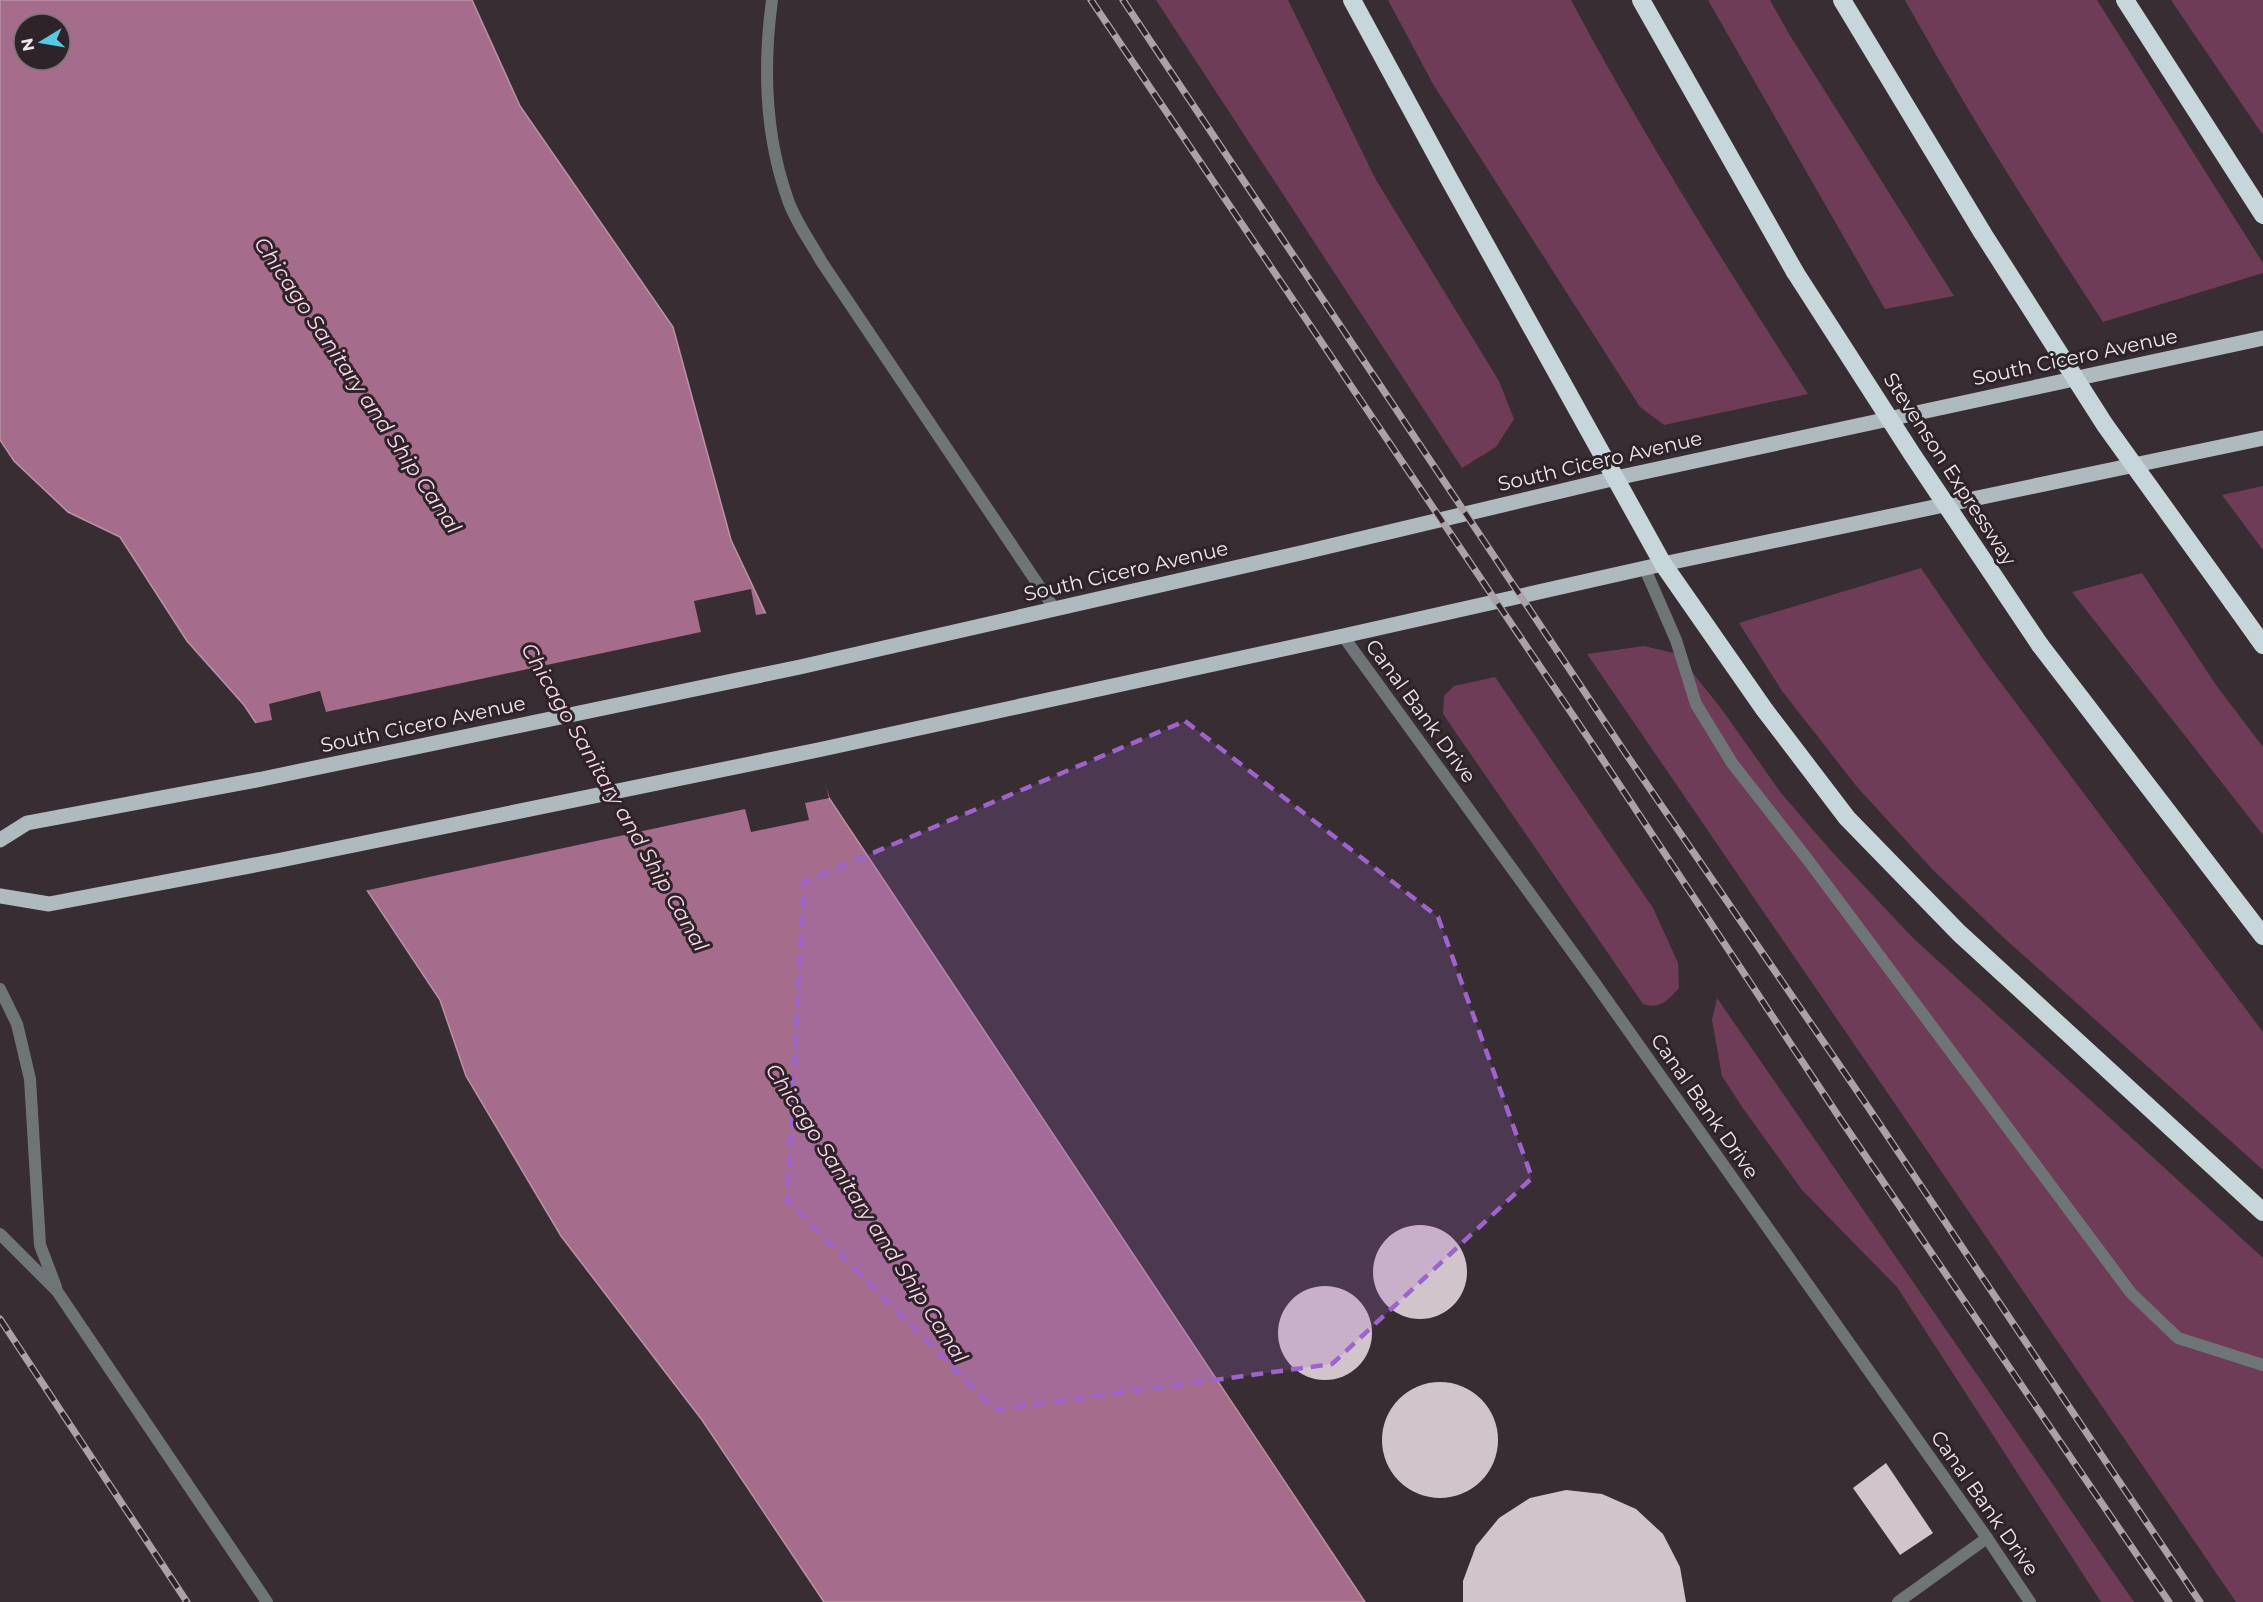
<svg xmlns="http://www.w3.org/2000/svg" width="2263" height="1602" font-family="Montserrat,sans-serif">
<rect width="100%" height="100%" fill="#372d32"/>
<!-- green -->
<g fill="#6f3c58">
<polygon points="1156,0 1288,0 1376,180 1499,381 1514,419 1496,447 1462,468"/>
<path d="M1388 0H1571C1643 135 1725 265 1808 394L1664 425 1640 407 1433 84Z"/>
<polygon points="1708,0 1770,0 1789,34 1954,296 1885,309"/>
<path d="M1905 0H2097L2263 263V273L2103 322C2034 217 1966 110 1905 0Z"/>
<polygon points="2171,0 2263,0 2263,135 2258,128"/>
<polygon points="2263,486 2263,550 2222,495"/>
<polygon points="1921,568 1983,659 2263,1032 2263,1170 2004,938 1933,870 1858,788 1782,691 1739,623"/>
<polygon points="2142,573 2216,685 2263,747 2263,835 2072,592"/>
<polygon points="1644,646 1678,654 1723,711 1781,793 1833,853 1913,938 2263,1258 2263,1602 2236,1602 1587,654"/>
<path d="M1495 677 1653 908 1678 963 1679 988C1668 1000 1660 1010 1643 1004L1443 714 1444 696 1454 686Z"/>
<polygon points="1717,998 2134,1602 2101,1602 1897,1287 1802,1190 1742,1107 1722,1076 1712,1020"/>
</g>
<!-- water -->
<path fill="#a56d8b" stroke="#bb92a8" stroke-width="1.5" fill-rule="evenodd" d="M0 0H472L520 106 673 327 731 540 773 629 829 798 1365 1602H824L702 1420 561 1236 466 1076 440 1000 244 705 187 641 120 537 68 512 14 461 0 440ZM24 24H60V60H24Z"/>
<!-- pier -->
<polygon fill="#372d32" points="751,589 756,615 769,613 776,628 822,768 829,798 805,803 809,820 751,832 745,809 364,891 252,724 272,720 269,704 320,691 326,712 701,632 694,601"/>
<!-- building -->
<g fill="#d2c4cb">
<circle cx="1420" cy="1272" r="47"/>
<circle cx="1325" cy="1333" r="47"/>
<circle cx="1440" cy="1440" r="58"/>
<polygon points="1886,1463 1933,1533 1900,1555 1853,1488"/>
<polygon points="1566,1490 1602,1494 1636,1509 1663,1534 1680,1567 1686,1602 1463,1602 1463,1581 1476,1546 1499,1518 1530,1498"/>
</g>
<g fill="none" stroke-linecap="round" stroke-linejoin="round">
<!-- lane -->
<g stroke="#6f7577" stroke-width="12">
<path d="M772 0C763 67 765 136 788 200 795 221 810 241 821 261L1054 608"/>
<polyline points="1645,569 1676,640 1696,704 1732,763 1808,860 2131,1293 2178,1338 2263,1365"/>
<polyline points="1343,636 1592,979 1987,1538 2030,1602"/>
<polyline points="0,989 17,1024 30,1079 40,1245 56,1287"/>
<polyline points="0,1234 57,1291 267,1602"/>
<polyline points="1898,1602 1987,1538"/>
</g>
<!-- primary -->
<g stroke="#aebabe" stroke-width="15">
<polyline points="0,840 27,823 262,779 800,667 1305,552 1616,478 2263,338"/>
<polyline points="0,896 49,904 281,860 818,750 1343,636 1663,564 2263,438"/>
</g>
<!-- highway -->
<g stroke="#c6d6da" stroke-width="18">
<polyline points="1352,0 1448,177 1663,564 1764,709 1847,818 1959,933 2263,1212"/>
<polyline points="1641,0 1795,272"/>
<polyline points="1842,0 1982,232"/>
<polyline points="2125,0 2263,215"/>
<polyline points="2233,603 2263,645"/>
<polyline points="2040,645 2263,936"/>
</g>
<defs>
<g id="rail">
<polyline points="1091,0 1597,751 1841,1120 2169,1602"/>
<polyline points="1123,0 1624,751 1866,1104 2200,1602"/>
<polyline points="0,1319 187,1602"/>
</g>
</defs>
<!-- rail casing -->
<use href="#rail" stroke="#aaa2a6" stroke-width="7"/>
<!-- rail -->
<use href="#rail" stroke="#2d2328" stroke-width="4.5" stroke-dasharray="14" stroke-linecap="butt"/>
<!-- highway-bridge -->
<g stroke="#c6d6da" stroke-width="18">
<polyline points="1982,232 2105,425 2233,603"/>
<polyline points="1795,272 1912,454 2040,645"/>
</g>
</g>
<!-- marked area -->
<path fill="#9e64cc" fill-opacity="0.2" stroke="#9e64cc" stroke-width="4.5" stroke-dasharray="12 8" stroke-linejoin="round" d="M1185 721 1438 917 1532 1178 1332 1364 995 1410 787 1201 804 882Z"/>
<g text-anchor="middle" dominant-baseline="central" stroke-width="6" stroke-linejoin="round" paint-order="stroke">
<!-- street labels -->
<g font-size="20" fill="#efe8ec" stroke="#2d2328">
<text transform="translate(2075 357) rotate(-12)">South Cicero Avenue</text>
<text transform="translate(1600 461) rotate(-13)">South Cicero Avenue</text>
<text transform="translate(1950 469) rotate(57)">Stevenson Expressway</text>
<text transform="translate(1126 571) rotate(-13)">South Cicero Avenue</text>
<text transform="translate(1421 711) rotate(54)">Canal Bank Drive</text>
<text transform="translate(423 724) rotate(-12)">South Cicero Avenue</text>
<text transform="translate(1705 1106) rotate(55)">Canal Bank Drive</text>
<text transform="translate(1985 1503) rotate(55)">Canal Bank Drive</text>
</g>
<!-- water labels -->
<g font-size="21" font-style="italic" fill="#fbd8ea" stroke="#2d2328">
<text transform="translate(358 385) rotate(56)">Chicago Sanitary and Ship Canal</text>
<text transform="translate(615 797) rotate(60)">Chicago Sanitary and Ship Canal</text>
<text transform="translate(867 1213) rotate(57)">Chicago Sanitary and Ship Canal</text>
</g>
</g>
<!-- north arrow -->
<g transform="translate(42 42) rotate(259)"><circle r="28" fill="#2d2328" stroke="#7b7276" stroke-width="1.5"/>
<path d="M0-4.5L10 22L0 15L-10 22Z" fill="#59c8e4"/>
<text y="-9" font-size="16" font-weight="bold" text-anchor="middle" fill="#efe8ec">N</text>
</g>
</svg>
